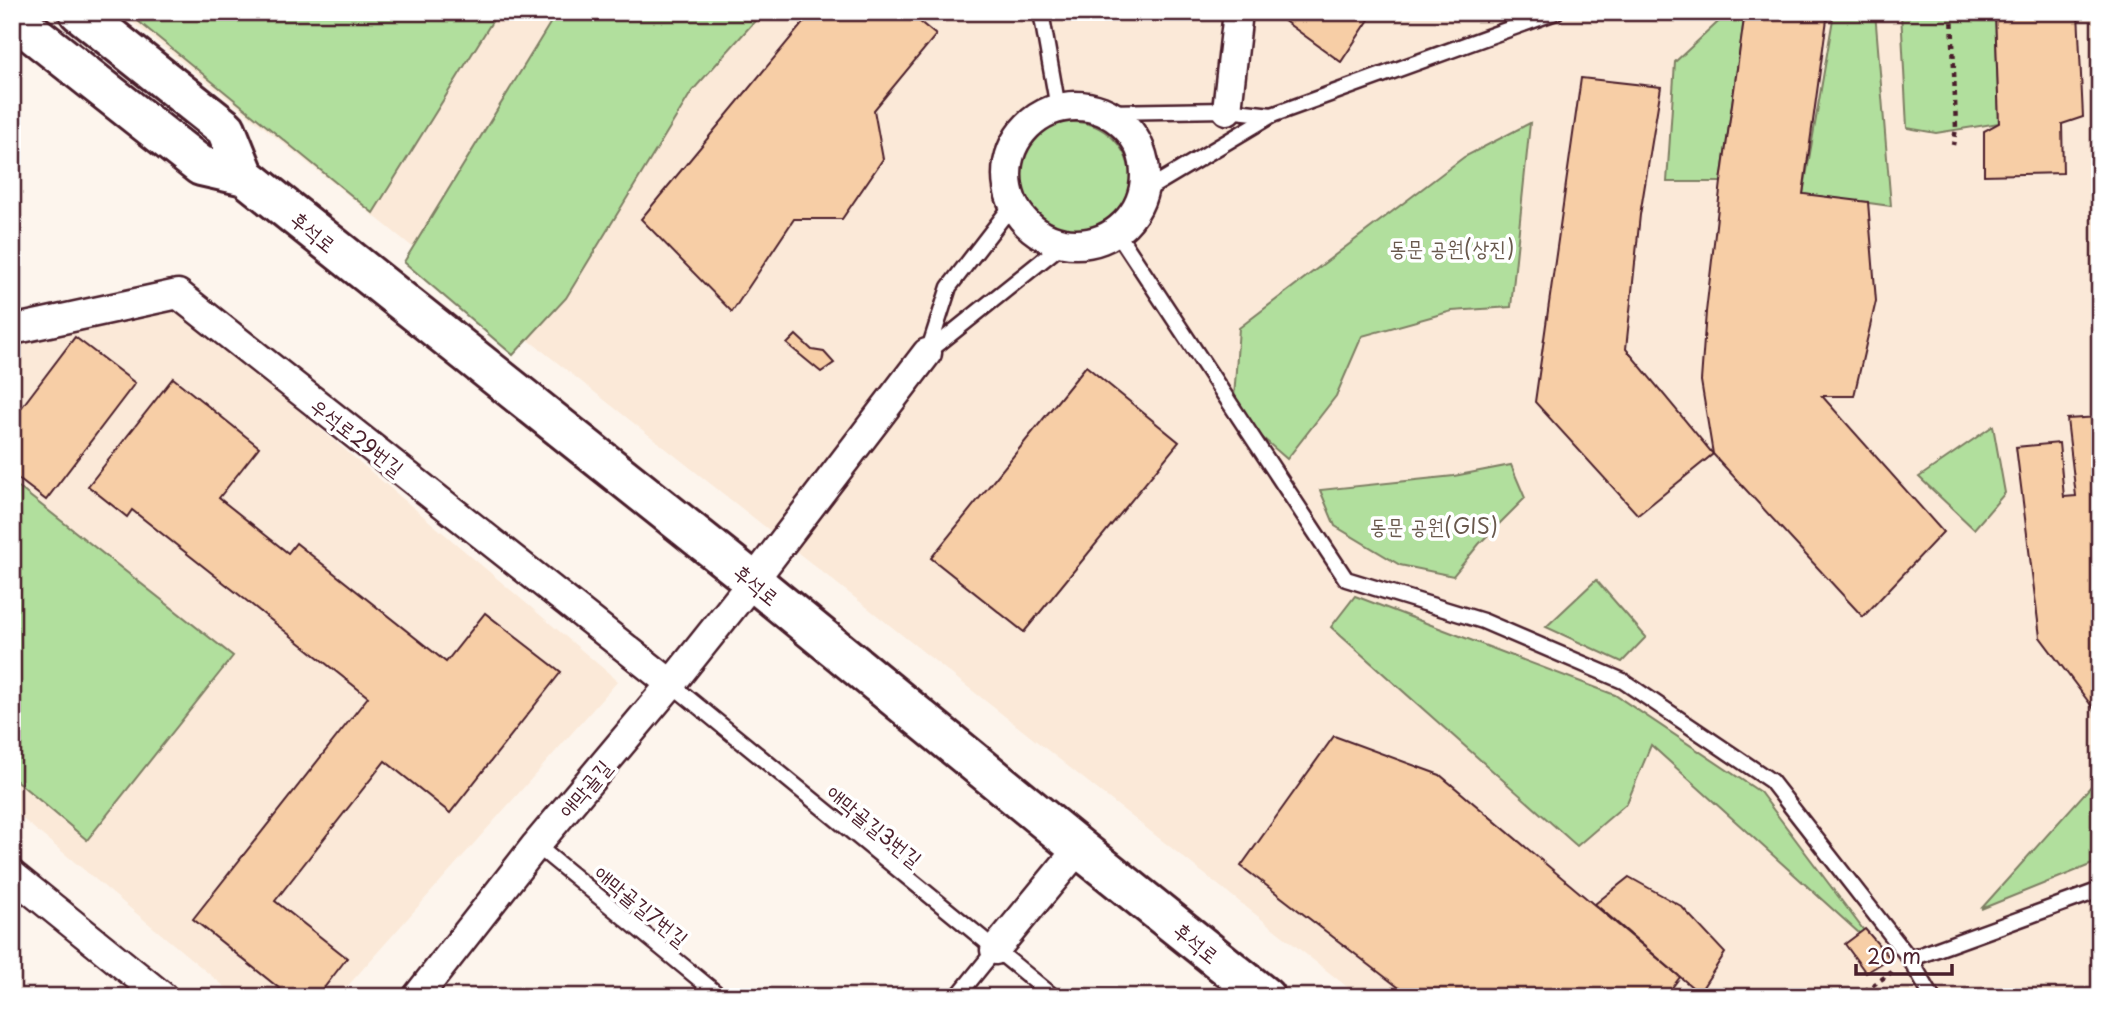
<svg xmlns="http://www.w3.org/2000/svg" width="2112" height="1009" font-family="'Playpen Sans','Poor Story',sans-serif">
<rect width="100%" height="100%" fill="#fdf5ed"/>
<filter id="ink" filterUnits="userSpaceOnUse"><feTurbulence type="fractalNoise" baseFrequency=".0143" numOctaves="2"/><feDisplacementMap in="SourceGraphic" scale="14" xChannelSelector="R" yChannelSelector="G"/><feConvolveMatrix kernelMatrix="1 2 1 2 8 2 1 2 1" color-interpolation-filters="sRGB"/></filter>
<g filter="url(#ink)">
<!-- built -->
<g fill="#fbe9d8">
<polygon points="120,12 2100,12 2100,997 1360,997 521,334"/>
<polygon points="173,304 618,681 338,997 237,997 12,810 12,340"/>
</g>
<!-- green -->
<g fill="#b1df9d" stroke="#7e7f64" stroke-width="2">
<polygon points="127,12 498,12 373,213"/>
<polygon points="557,12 763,12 692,91 566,298 513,355 404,262"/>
<polygon points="1729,12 1745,12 1721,182 1667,182 1675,62"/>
<polygon points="1833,12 1875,12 1891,206 1803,194 1833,19"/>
<polygon points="1901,12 1995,12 1999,123 1936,133 1907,128"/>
<circle cx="1073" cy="179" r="57"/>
<polygon points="1530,123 1511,307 1452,311 1362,336 1336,396 1287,459 1233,412 1239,328 1464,157"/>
<polygon points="1993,426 2005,493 1974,529 1919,477"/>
<polygon points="1511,465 1525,498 1479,544 1453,576 1400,565 1335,526 1320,490 1454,476"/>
<polygon points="12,482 233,656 87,840 12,777"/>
<polygon points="1596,580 1646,637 1622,662 1546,627"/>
<polygon points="1355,596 1615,695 1760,792 1880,952 1651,745 1627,803 1577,846 1331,627"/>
<polygon points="2100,776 2100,861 1981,909"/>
</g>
<!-- building -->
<g fill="#f7cea6" stroke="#4a1f2b" stroke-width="2">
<polygon points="812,12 908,12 936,35 874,110 883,159 842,219 794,219 732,312 641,219"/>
<polygon points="1272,12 1374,12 1341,62"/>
<polygon points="1745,12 1828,12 1803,194 1868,202 1876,301 1854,396 1822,396 1943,532 1863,617 1713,454 1701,381 1706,312 1721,182"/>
<polygon points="1995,12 2078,12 2083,117 2062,124 2063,173 1984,175 1984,131 1999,123"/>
<polygon points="1581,78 1661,87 1640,215 1626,349 1713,454 1638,515 1535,402"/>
<polygon points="796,335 812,350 824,352 834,363 821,372 787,344"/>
<polygon points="75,337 135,383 46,500 12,474 12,420"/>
<polygon points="1086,366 1179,442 1024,632 931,558"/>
<polygon points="173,378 259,447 219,498 288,553 296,543 446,662 485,613 561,672 450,813 385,761 275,901 347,958 317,997 290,997 193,919 368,697 132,510 127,517 88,486"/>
<polygon points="2100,417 2100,717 2040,637 2016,447 2059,443 2064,497 2076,496 2067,419"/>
<polygon points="1334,736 1440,775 1680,977 1665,997 1411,997 1241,866"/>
<polygon points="1629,877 1681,906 1725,953 1699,993 1595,904"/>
<polygon points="1865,929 1890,958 1866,973 1845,944"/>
</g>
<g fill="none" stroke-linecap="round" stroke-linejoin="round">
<defs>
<g id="lane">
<polyline points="1041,12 1058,108"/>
<polyline points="1105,112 1227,110 1272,115"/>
<polyline points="1143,192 1272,115 1556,12"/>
<polyline points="1116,231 1346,579 1483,621 1623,681 1771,781 1910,959 2100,890"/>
<polyline points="928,352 949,287 1013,204"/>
<polyline points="927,353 1064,243"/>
<polyline points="671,684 1054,997"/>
<polyline points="536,845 721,997"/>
<polyline points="1910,959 1932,997"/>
<polyline points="957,997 995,950"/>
</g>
<g id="street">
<circle cx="1076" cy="175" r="69"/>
<polyline points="1227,110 1238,12"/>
<polyline points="12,330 178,294 671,684"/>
<polyline points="12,875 163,997"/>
<polyline points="995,950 1079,848"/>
<polyline points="417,997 536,845 671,684 753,581 927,353"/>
</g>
<g id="secondary">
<polyline points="79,12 226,129 245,176"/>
<polyline points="12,17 201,166 245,176 753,581 1079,848 1265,997"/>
</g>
</defs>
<!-- lane casing -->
<use href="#lane" stroke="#4a1f2b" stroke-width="19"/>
<!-- street casing -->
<use href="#street" stroke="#4a1f2b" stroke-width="33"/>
<!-- secondary casing -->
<use href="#secondary" stroke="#4a1f2b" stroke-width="44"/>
<!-- path -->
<g stroke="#4a1f2b" stroke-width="4.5" stroke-dasharray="5 5" stroke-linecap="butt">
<polyline points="1952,12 1956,129 1953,145"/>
<polyline points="1856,997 1892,972"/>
</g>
<!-- lane -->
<use href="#lane" stroke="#fff" stroke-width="14"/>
<!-- street -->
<use href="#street" stroke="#fff" stroke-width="28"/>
<!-- secondary -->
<use href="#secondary" stroke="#fff" stroke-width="38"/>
</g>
</g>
<g text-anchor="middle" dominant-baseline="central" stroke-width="7" stroke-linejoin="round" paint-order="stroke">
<!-- street labels -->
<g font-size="21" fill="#4a1f2b" stroke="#fff">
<text transform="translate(314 231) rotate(39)">후석로</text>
<text transform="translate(358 436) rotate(38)">우석로29번길</text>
<text transform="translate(757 584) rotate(39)">후석로</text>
<text transform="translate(584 788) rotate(-50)">애막골길</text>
<text transform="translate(875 825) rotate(39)">애막골길3번길</text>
<text transform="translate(642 905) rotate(39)">애막골길7번길</text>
<text transform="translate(1197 942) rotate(39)">후석로</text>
</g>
<!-- park labels -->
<g font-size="21" fill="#69594d" stroke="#fff">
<text x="1452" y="247">동문 공원(상진)</text>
<text x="1434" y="525">동문 공원(GIS)</text>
</g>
</g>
<!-- margin -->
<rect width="2112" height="1009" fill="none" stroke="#fff" stroke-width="42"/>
<rect x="21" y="21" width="2070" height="967" fill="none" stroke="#4a1f2b" stroke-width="2.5" filter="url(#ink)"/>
<!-- scale -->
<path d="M1856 964v10h96v-10" fill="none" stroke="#4a1f2b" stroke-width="3.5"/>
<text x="1867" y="964" font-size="21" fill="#4a1f2b" stroke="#ffffff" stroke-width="5" paint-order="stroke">20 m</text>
</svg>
